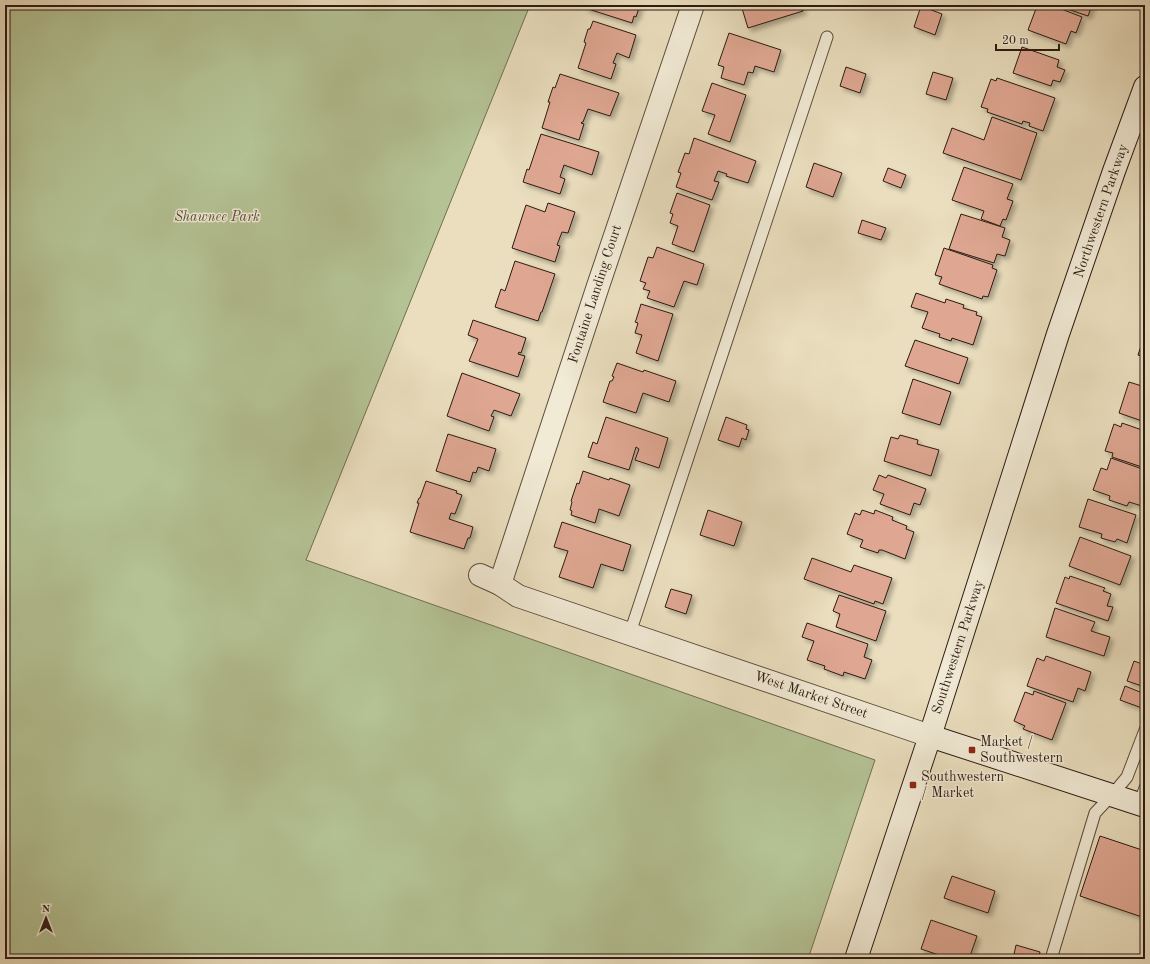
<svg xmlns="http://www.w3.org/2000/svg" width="1150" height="964" font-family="'Old Standard TT',serif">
<defs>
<filter id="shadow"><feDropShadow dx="3.5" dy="3.5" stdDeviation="2" flood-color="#0004"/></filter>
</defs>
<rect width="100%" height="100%" fill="#eadebe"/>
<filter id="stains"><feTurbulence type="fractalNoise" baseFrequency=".005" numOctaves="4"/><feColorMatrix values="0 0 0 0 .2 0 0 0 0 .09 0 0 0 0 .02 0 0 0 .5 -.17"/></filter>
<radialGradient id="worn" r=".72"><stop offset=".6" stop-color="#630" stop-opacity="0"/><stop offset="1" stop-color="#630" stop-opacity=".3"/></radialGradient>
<!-- park -->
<polygon fill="#b4c294" stroke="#706e53" points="5,5 530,5 306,560 875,760 808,959 5,959"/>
<!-- building -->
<g fill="#dfa792" stroke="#2c1b12" filter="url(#shadow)">
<polygon points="586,5 640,5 636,17 634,16 632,23 585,8"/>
<polygon points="741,5 804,5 801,6 803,11 748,28"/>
<polygon points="1045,5 1051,5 1082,17 1076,33 1071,31 1066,44 1028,30 1037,6 1044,9"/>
<polygon points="1056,5 1092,5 1088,16"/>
<polygon points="921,6 942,14 935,35 914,27"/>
<polygon points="593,21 636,35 629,58 617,53 613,63 616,64 611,79 578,68 586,43 584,42 588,29 590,29"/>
<polygon points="729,33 781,50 774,72 755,66 753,73 748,72 744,85 721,78 724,67 718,65"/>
<polygon points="1022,47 1059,60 1057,67 1065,70 1060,82 1053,80 1051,86 1013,73"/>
<polygon points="846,67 866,74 860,93 840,86"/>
<polygon points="933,72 953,78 946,100 926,94"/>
<polygon points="560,74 619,93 610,116 588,109 583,122 582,122 581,123 584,124 579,140 542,128 550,102 548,102 553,87 555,88"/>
<polygon points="997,78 1055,98 1043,131 1029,126 1030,123 1023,121 1022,124 987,112 988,109 981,107 991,79 996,81"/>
<polygon points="712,83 746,95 730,142 708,134 715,115 702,111"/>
<polygon points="992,117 1037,133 1021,180 943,153 952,128 984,140"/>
<polygon points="541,134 599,152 592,175 564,165 560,177 565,179 560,194 523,182 527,169 529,170"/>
<polygon points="694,138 756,161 748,183 726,176 727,174 718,171 714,181 719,182 712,200 676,187 681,173 678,172 685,153 689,154"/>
<polygon points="814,163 842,173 833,197 806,187"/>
<polygon points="964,167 1013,184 1007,199 1013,201 1006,220 1003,219 1000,226 981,219 984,211 952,200"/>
<polygon points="888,168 906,175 901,188 883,181"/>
<polygon points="677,193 710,205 694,252 672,244 678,226 670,223 673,214 670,213"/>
<polygon points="548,203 575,212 568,233 562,232 557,245 560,246 555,262 512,248 526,205 545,212"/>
<polygon points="961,214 1005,228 1002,237 1010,240 1005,256 997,254 994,263 949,249"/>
<polygon points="862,220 886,228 881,240 858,233"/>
<polygon points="657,247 704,264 697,285 684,281 674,307 647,298 650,291 643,289 646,283 640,281 648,257 653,258"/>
<polygon points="944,248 993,265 992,268 997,270 988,297 983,296 982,299 939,284 942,277 935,275"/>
<polygon points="515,261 555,274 542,312 541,312 538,321 495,307 501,289 505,291"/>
<polygon points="916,293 945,303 946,299 964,305 963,308 977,312 976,315 982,317 973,345 952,338 951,341 939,337 940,334 922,328 928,312 911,307"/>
<polygon points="641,304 673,314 658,361 636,353 642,335 635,333 638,323 635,322 636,320"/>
<polygon points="473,320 526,338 521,353 519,352 518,354 525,356 518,377 469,361 478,339 468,335"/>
<polygon points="1145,334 1145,369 1141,367 1144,357 1138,355"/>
<polygon points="915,340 968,358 959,384 905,366"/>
<polygon points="617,363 643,372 644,370 676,381 669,402 643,393 636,413 603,402 610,381 612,381 614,377 612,376"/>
<polygon points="462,373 520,394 511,416 494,410 491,416 494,417 489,431 447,416"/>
<polygon points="913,379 951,392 940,425 902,413"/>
<polygon points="1129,382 1145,387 1145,422 1119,413"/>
<polygon points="606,417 668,438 659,468 635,460 639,449 636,447 629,470 588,457 593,442 597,444"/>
<polygon points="726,417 747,425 746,429 749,430 746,440 742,438 739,447 718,440"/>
<polygon points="1122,423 1145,431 1145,468 1112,457 1113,453 1105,451 1114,424 1121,427"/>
<polygon points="448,434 496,449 489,471 478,467 476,473 473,472 470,482 436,471"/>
<polygon points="900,435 918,440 917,444 939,450 931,476 884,461 891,437 898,439"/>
<polygon points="1111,458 1145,470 1145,478 1142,486 1145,487 1145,498 1142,506 1129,502 1127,506 1109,500 1110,496 1093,490 1101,468 1107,470"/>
<polygon points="583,471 609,480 610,478 630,485 619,516 599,509 595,523 571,515 572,511 570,510 572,502 571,501 577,483 579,484"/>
<polygon points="879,475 886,478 888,475 926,489 920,505 914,503 910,515 880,504 884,494 873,490"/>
<polygon points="426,481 457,491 456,493 462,495 455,514 451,513 449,519 473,527 470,538 468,538 464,549 410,532 419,503 417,503 419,498 420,498"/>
<polygon points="1088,499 1136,515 1127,543 1117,539 1115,542 1101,538 1102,534 1079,527"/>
<polygon points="708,510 742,522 734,546 700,535"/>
<polygon points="862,510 874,514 875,510 893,517 892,520 907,526 906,529 914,532 905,559 882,550 879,550 878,553 860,547 863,540 847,534 855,513 860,515"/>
<polygon points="562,522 631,545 623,571 601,564 593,588 559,577 568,551 554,547"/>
<polygon points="1080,537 1131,556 1120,585 1069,566"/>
<polygon points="812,558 851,572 854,565 892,578 883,604 875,601 874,604 804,579"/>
<polygon points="1070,576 1105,588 1103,591 1111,594 1107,606 1113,607 1108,621 1056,603 1065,577 1069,579"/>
<polygon points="671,589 692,595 686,614 665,607"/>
<polygon points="839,595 886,611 876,641 836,627 840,614 833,611"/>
<polygon points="1055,608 1095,622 1091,631 1110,637 1104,656 1046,637"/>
<polygon points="807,623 868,644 864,657 872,660 865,679 844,672 843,676 824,669 825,666 807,660 814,641 802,637"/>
<polygon points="1046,656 1091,672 1085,691 1078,688 1073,702 1027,686 1037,658 1044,661"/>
<polygon points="1134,661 1145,665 1145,687 1127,681"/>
<polygon points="1125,686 1145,694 1145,701 1142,708 1120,700"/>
<polygon points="1034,691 1066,703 1052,740 1023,729 1025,726 1014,721 1025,692 1033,695"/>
<polygon points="1100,836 1145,851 1145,918 1080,896"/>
<polygon points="952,876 995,891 988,913 944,898"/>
<polygon points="931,920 977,936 969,959 951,959 921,949"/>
<polygon points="1016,945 1040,952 1038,959 1013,959"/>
</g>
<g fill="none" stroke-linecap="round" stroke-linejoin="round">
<defs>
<g id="lane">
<polyline points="630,633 827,37"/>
<polyline points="1139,804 1145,788"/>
<polyline points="1051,959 1095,813 1112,795 1127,777 1145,730"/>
</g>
<g id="street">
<polyline points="480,575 500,584 518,596 930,736"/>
<polyline points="500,584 598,286 693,5"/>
</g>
<g id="secondary">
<polyline points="930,736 1145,806"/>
<polyline points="856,959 930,736 1058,334 1114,171 1145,87"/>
</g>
</defs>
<!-- lane casing -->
<use href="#lane" stroke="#5c4c3d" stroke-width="13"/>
<!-- street casing -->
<use href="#street" stroke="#5c4c3d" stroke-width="24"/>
<!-- secondary casing -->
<use href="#secondary" stroke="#2c1b12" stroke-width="24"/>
<!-- lane -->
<use href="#lane" stroke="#f1ead5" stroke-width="11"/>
<!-- street -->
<use href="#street" stroke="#f1ead5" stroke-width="22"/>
<!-- secondary -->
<use href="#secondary" stroke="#f1ead5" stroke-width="22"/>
</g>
<!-- markers -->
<g fill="#8f2418" stroke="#f1ead5" stroke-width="1.5">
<rect x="968" y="746" width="8" height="8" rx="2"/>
<rect x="909" y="781" width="8" height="8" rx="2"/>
</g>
<g text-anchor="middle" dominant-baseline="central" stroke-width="3" stroke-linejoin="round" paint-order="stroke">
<!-- street labels -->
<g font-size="14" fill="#2c1b12" stroke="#f1ead5">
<text transform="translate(1101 211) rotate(-71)">Northwestern Parkway</text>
<text transform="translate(595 294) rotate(-72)">Fontaine Landing Court</text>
<text transform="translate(958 647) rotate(-72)">Southwestern Parkway</text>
<text transform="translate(811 695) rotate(19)">West Market Street</text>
</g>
<!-- park labels -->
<g font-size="14" font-style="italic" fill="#554d39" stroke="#f1ead5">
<text x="217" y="217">Shawnee Park</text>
</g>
<!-- poi labels -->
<g font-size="14" fill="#2c1b12" stroke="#f1ead5" text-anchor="start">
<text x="980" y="742">Market /<tspan x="980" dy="16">Southwestern</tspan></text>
<text x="921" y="777">Southwestern<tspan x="921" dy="16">/ Market</tspan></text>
</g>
</g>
<!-- margin -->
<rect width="1150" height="964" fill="none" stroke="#eadebe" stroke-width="20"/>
<rect x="6" y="6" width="1138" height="952" fill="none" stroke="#2c1b12" stroke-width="2"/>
<rect x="10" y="10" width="1130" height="944" fill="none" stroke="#2c1b12"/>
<!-- north arrow -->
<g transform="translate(46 918)" stroke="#f1ead5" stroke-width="3" paint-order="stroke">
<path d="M0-3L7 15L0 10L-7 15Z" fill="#2c1b12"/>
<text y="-6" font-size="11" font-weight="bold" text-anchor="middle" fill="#2c1b12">N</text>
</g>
<!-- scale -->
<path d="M996 44v6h63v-6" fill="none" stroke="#2c1b12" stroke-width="2"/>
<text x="1002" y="44" font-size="12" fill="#2c1b12" stroke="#f1ead5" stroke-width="3" paint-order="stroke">20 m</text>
<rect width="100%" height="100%" filter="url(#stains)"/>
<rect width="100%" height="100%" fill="url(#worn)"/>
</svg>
